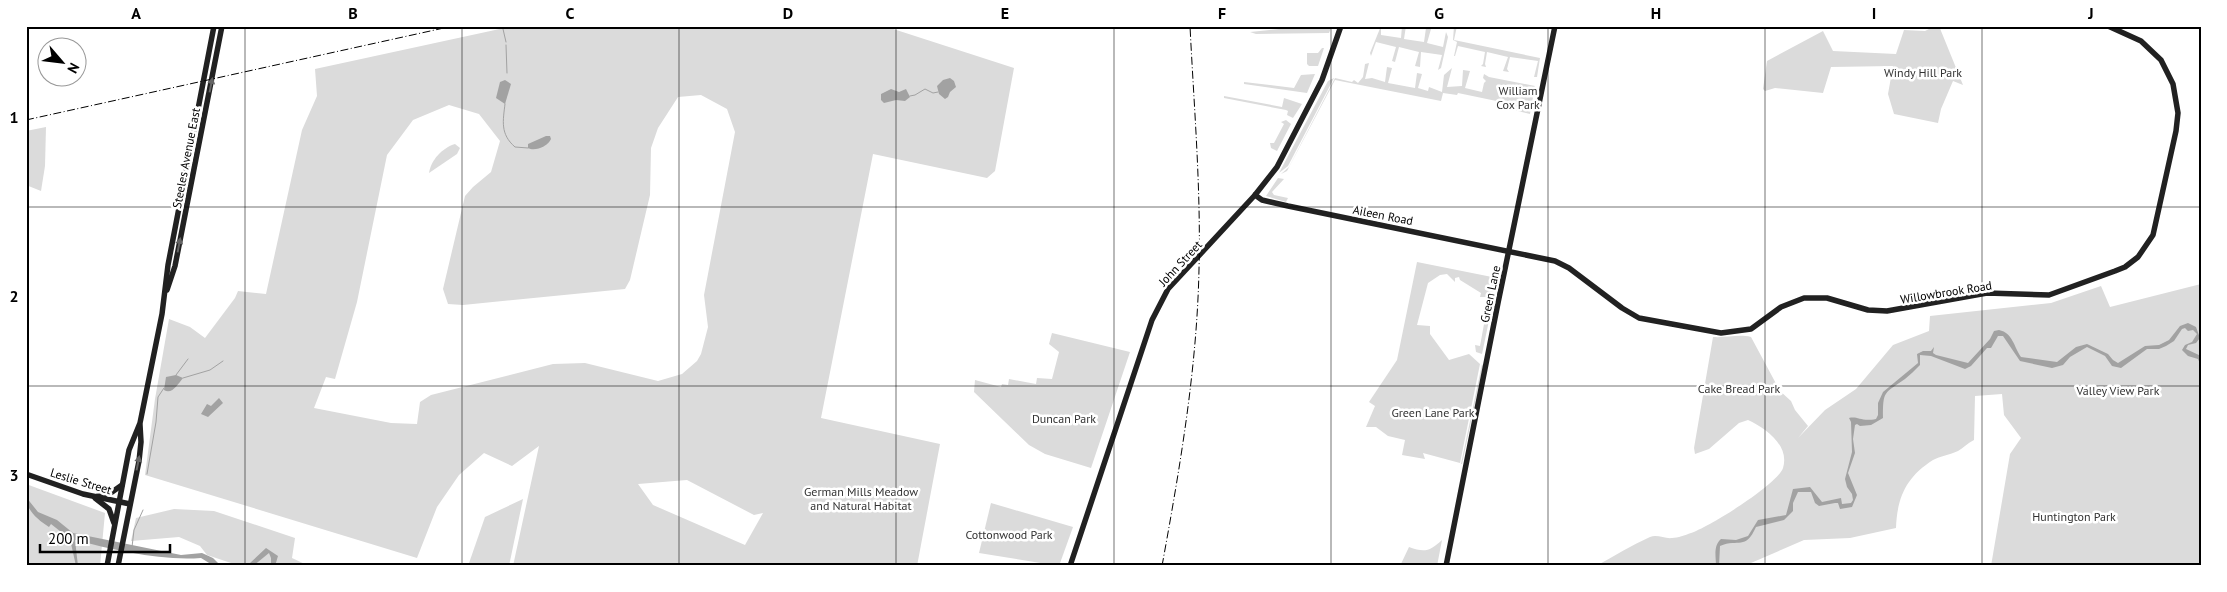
<svg xmlns="http://www.w3.org/2000/svg" width="2227" height="592" font-family="'PT Sans',sans-serif">
<rect width="100%" height="100%" fill="#fff"/>
<!-- green -->
<g fill="#dbdbdb" fill-rule="evenodd">
<path d="M513 26H884L1014 68 995 171 987 178 873 154 821 418 940 444 917 566H513L539 446 512 466 484 453 459 475 437 507 417 558 145 475 155 399 169 319 190 327 205 338 235 298 238 291 266 294 302 130 317 96 315 69ZM701 95 727 109 735 132 704 295 708 327 701 354 697 361 682 374 658 381 585 363 553 364 431 395 420 402 417 424 391 423 314 408 326 377 335 379 357 302 387 155 413 120 449 105 479 114 500 141 491 172 473 187 465 196 443 289 448 304 463 305 625 289 630 280 650 195 651 148 658 128 678 97ZM687 480 754 515 763 513 745 545 653 505 638 484Z"/>
<polygon points="1327,26 1332,26 1329,33 1256,34 1250,32 1279,29 1326,29"/>
<polygon points="1381,26 1381,35 1401,38 1402,26 1406,26 1404,39 1424,42 1426,28 1431,29 1427,43 1443,47 1446,32 1448,37 1441,68 1438,70 1442,55 1421,52 1420,67 1415,66 1419,52 1399,47 1395,62 1392,61 1396,47 1376,42 1371,56 1370,53"/>
<polygon points="1454,26 1457,26 1454,40 1540,58 1537,77 1534,77 1538,61 1510,57 1507,69 1509,72 1503,71 1508,57 1487,52 1485,64 1486,67 1481,66 1483,64 1485,52 1458,46 1455,56 1454,56 1457,42 1453,40"/>
<polygon points="1935,26 1939,26 1963,85 1953,81 1941,109 1938,123 1894,114 1888,94 1893,66 1831,67 1823,93 1775,88 1765,91 1763,89 1767,61 1823,31 1833,51 1896,54 1904,30 1925,31"/>
<polygon points="1322,48 1324,48 1318,66 1309,66 1307,64 1307,53 1318,53"/>
<polygon points="1369,63 1365,79 1372,78 1385,82 1387,67 1392,68 1388,83 1415,88 1417,73 1422,74 1418,88 1428,91 1429,87 1442,92 1444,75 1452,68 1447,87 1462,86 1463,70 1470,71 1465,88 1482,92 1484,83 1486,81 1483,78 1484,74 1489,77 1535,86 1530,114 1505,108 1506,103 1458,93 1457,95 1443,93 1441,101 1335,80 1287,171 1281,174 1289,167 1335,78 1352,82 1354,80 1358,83 1363,77 1365,64"/>
<polygon points="1315,74 1307,93 1244,84 1244,82 1294,88 1301,75"/>
<polygon points="1334,78 1288,166 1279,173 1328,81"/>
<polygon points="1224,96 1282,107 1284,98 1302,104 1293,118 1287,115 1288,111 1286,110 1224,98"/>
<polygon points="1286,120 1291,124 1277,151 1271,148 1270,143 1274,143 1284,124 1281,122"/>
<polygon points="46,127 45,166 41,191 26,185 26,131"/>
<path d="M455 144 460 148 457 154 429 173C431 160 442 148 455 144Z"/>
<polygon points="1278,178 1284,179 1272,192 1274,195 1288,198 1286,202 1266,196"/>
<polygon points="1417,262 1497,278 1493,297 1480,297 1481,293 1460,280 1459,277 1455,278 1455,282 1447,274 1440,275 1428,283 1417,325 1430,326 1430,334 1449,360 1469,354 1480,364 1460,463 1423,453 1425,459 1402,455 1405,440 1388,436 1376,427 1366,427 1375,406 1369,402 1397,360"/>
<path d="M2201 284V566H1991L2010 454 2021 438 2004 415 2002 394 1975 396 1974 440C1968 443 1963 448 1958 451 1950 455 1940 456 1933 460 1906 477 1897 498 1896 528L1850 538 1804 540 1744 566H1596C1614 556 1632 545 1650 537 1657 534 1665 539 1672 538 1678 538 1685 535 1691 533 1709 527 1777 485 1783 468 1790 445 1765 428 1748 420L1739 423 1709 449 1695 454 1694 448 1713 337C1726 338 1738 334 1751 337L1780 391 1791 401 1795 410 1808 426 1798 438 1825 410 1856 389 1893 345 1929 331 1930 316 2051 303 2101 286 2110 307Z"/>
<polygon points="1486,305 1492,306 1482,354 1476,352 1475,345 1480,346 1486,313 1482,312"/>
<polygon points="1052,333 1130,352 1091,468 1045,454 1029,445 974,392 975,380 1001,387 1002,384 1008,385 1009,379 1036,384 1037,378 1052,379 1059,352 1049,344"/>
<polygon points="1482,364 1483,366 1462,464 1461,464"/>
<polygon points="26,484 105,513 100,566 26,566"/>
<polygon points="523,499 509,566 468,566 485,517"/>
<polygon points="991,503 1073,527 1059,566 979,553"/>
<polygon points="174,509 214,511 295,538 292,558 309,566 240,566 207,555 200,546 179,537 131,541 136,518"/>
<path d="M1442 540 1437 566H1400L1409 547C1425 553 1430 551 1442 540Z"/>
</g>
<!-- water -->
<g fill="#a2a2a2">
<polygon points="950,78 954,81 956,87 950,92 948,97 945,99 939,94 937,86 943,80"/>
<polygon points="505,80 511,84 505,104 496,98 500,82"/>
<polygon points="891,89 899,92 906,89 910,97 905,101 896,100 884,103 881,100 881,94"/>
<path d="M546 136H550L551 139C548 146 535 152 528 148V144Z"/>
<path d="M2188 323 2196 327 2200 338 2196 343 2188 345 2186 349 2201 356V366L2198 359 2188 356 2182 350 2185 345 2192 342 2197 334 2193 330 2188 331 2185 328 2182 329 2174 341 2166 346 2159 349H2147L2121 368 2112 366 2105 356 2087 347 2070 357 2063 365 2052 368 2020 361 2003 336H1998L1991 348H1987L1971 366 1965 369 1931 356 1920 355V365C1915 370 1910 375 1905 379 1884 394 1883 390 1883 418L1871 425 1860 426 1857 424 1855 425 1853 439 1855 453 1848 473 1857 495 1852 507 1840 509 1838 503H1835L1819 506 1815 503 1811 492H1798L1793 503V511L1784 520 1756 527C1745 551 1739 538 1720 546L1719 566H1716C1716 557 1713 546 1721 539L1736 540 1748 536 1758 520 1786 515 1793 489 1810 487 1822 502 1841 498 1842 504 1851 503 1853 500 1852 494 1847 487 1845 479 1852 452 1851 422 1849 418C1858 416 1861 422 1876 419L1878 415V403L1883 392 1918 363 1917 354 1923 351H1931L1934 347 1933 353 1936 355 1968 363 1990 339 1994 331 1999 330C2013 333 2014 347 2021 357L2057 362 2076 347 2087 344 2108 354 2113 360 2118 363 2145 346 2159 345 2169 340 2180 326Z"/>
<path d="M176 375 183 378C178 384 172 395 164 390L166 377Z"/>
<polygon points="219,398 223,403 208,417 201,414 207,404 211,406"/>
<path d="M26 497 38 512 57 520 73 533 181 555 202 553 213 558 221 566H214L201 558C160 561 115 550 75 540L78 566H76L70 539 51 524 49 527C38 520 26 510 26 497Z"/>
<polygon points="266,548 278,556 275,566 271,566 271,558 269,553 253,566 234,566 250,563"/>
</g>
<g fill="none" stroke-linecap="round" stroke-linejoin="round">
<!-- stream -->
<g stroke="#a2a2a2" stroke-width="1">
<polyline points="503,29 506,42"/>
<polyline points="506,45 507,73"/>
<polyline points="910,96 915,95 925,89 933,93 938,92"/>
<path d="M505 104C503 121 500 134 515 147L528 148"/>
<polyline points="176,375 188,359"/>
<polyline points="183,378 210,370 223,361"/>
<polyline points="147,474 156,422 158,397 164,388"/>
<polyline points="132,547 134,530 143,510"/>
</g>
<!-- secondary -->
<g stroke="#212121" stroke-width="5.5">
<polyline points="1255,195 1262,200 1288,206 1555,261 1569,268 1622,308 1639,318 1721,333 1751,329 1781,307 1804,298 1827,298 1868,310 1887,311 1987,293 2049,295 2115,271 2125,267 2138,257 2153,235 2176,131 2178,113 2173,84 2161,60 2141,41 2108,26"/>
<polyline points="167,290 175,266 222,26"/>
<polyline points="26,474 83,494 130,504"/>
<polyline points="98,496 112,492 122,485"/>
<polyline points="95,498 109,509 114,523"/>
<polyline points="107,566 129,450 140,423 162,314 168,265 214,26"/>
<polyline points="118,566 139,461 141,442 140,425"/>
<polyline points="1070,566 1152,320 1168,289 1255,195 1277,167 1322,80 1341,26"/>
<polyline points="1446,566 1498,303 1555,26"/>
</g>
<!-- rail -->
<g stroke="#000" stroke-width="1" stroke-dasharray="8 2.5 1 2.5" stroke-linecap="butt">
<polyline points="26,120 453,26"/>
<path d="M1162 566C1180 467 1197 369 1199 269 1201 188 1194 107 1190 26"/>
</g>
</g>
<!-- one-way arrows -->
<defs><path id="oneway-solid" d="M-6-.8H1V-3.2L6.5 0L1 3.2V.8H-6Z" transform="scale(1.25)"/></defs>
<g fill="#646464">
<use href="#oneway-solid" transform="translate(211 85) rotate(-79)"/>
<use href="#oneway-solid" transform="translate(179 245) rotate(-79)"/>
<use href="#oneway-solid" transform="translate(138 463) rotate(-79)"/>
</g>
<!-- grid -->
<path fill="none" stroke="#000" stroke-width="1" stroke-opacity="0.55" d="M245 26V566M462 26V566M679 26V566M896 26V566M1114 26V566M1331 26V566M1548 26V566M1765 26V566M1982 26V566M26 207H2201M26 386H2201"/>
<g text-anchor="middle" dominant-baseline="central" stroke-width="5" stroke-linejoin="round" paint-order="stroke">
<!-- park labels -->
<g font-size="12" fill="#323232" stroke="#fff">
<text x="1923" y="72">Windy Hill Park</text>
<text x="1518" y="90">William<tspan x="1518" dy="14">Cox Park</tspan></text>
<text x="1739" y="388">Cake Bread Park</text>
<text x="2118" y="390">Valley View Park</text>
<text x="1433" y="412">Green Lane Park</text>
<text x="1064" y="418">Duncan Park</text>
<text x="861" y="491">German Mills Meadow<tspan x="861" dy="14">and Natural Habitat</tspan></text>
<text x="2074" y="516">Huntington Park</text>
<text x="1009" y="534">Cottonwood Park</text>
</g>
<!-- street labels -->
<g font-size="12" fill="#000" stroke="#fff">
<text transform="translate(186 158) rotate(-79)">Steeles Avenue East</text>
<text transform="translate(1383 215) rotate(11)">Aileen Road</text>
<text transform="translate(1180 263) rotate(-47)">John Street</text>
<text transform="translate(1946 292) rotate(-9)">Willowbrook Road</text>
<text transform="translate(1490 294) rotate(-78)">Green Lane</text>
<text transform="translate(81 481) rotate(17)">Leslie Street</text>
</g>
</g>
<!-- border -->
<rect width="2227" height="592" fill="none" stroke="#ffffff" stroke-width="55"/>
<!-- north arrow -->
<g transform="translate(62 62) rotate(118)"><circle r="24" fill="#ffffff" stroke="#999999"/>
<path d="M0-4L9 19L0 12L-9 19Z" fill="#000000"/>
<text y="-8" font-size="14" font-weight="bold" text-anchor="middle" fill="#000000">N</text>
</g>
<!-- scale -->
<path d="M40 544v8h130v-8" fill="none" stroke="#000000" stroke-width="2.5"/>
<text x="48" y="544" font-size="15" fill="#000000" stroke="#ffffff" stroke-width="4" paint-order="stroke">200 m</text>
<rect x="28" y="28" width="2172" height="536" fill="none" stroke="#000" stroke-width="2"/>
<g font-size="16" text-anchor="middle" font-weight="bold" fill="#000">
<text x="136" y="19">A</text>
<text x="353" y="19">B</text>
<text x="570" y="19">C</text>
<text x="788" y="19">D</text>
<text x="1005" y="19">E</text>
<text x="1222" y="19">F</text>
<text x="1439" y="19">G</text>
<text x="1656" y="19">H</text>
<text x="1874" y="19">I</text>
<text x="2091" y="19">J</text>
<text x="14" y="123">1</text>
<text x="14" y="302">2</text>
<text x="14" y="481">3</text>
</g>
</svg>
